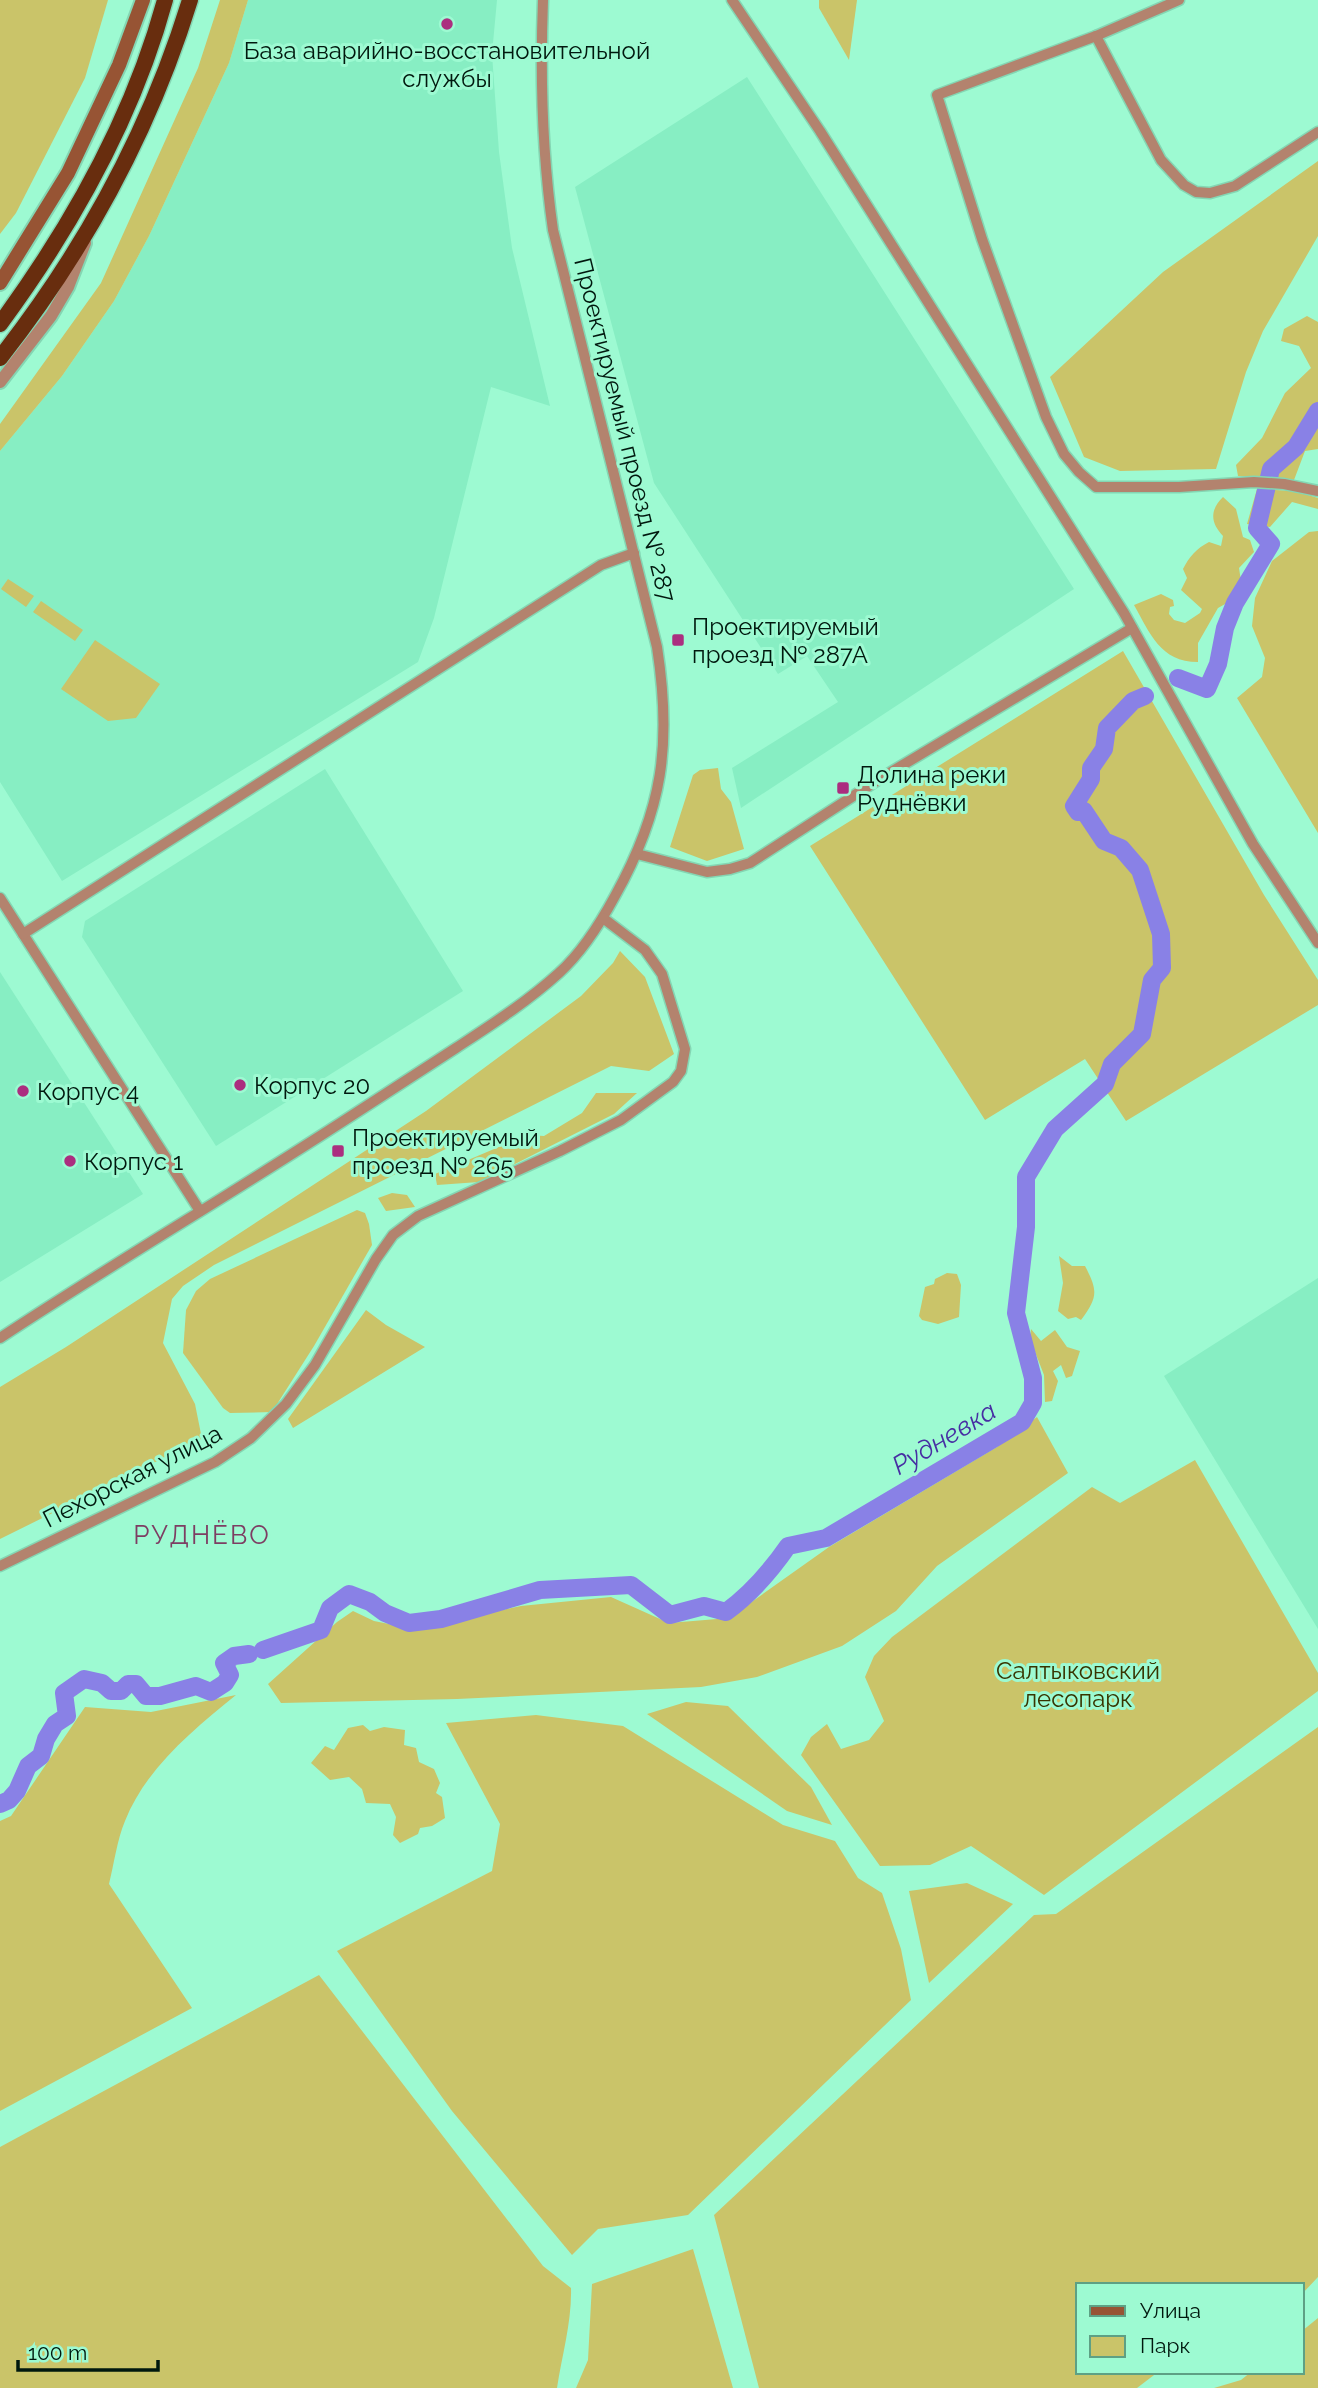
<svg xmlns="http://www.w3.org/2000/svg" width="1318" height="2388" font-family="Raleway,sans-serif">
<rect width="100%" height="100%" fill="#9dfad2"/>
<!-- built -->
<g fill="#87eec3">
<polygon points="248,0 497,0 492,54 499,152 512,248 550,406 491,387 434,618 418,662 62,881 0,782 0,451 62,376 114,301 149,236 229,63"/>
<polygon points="747,77 1074,589 741,808 732,768 838,702 807,656 778,674 654,483 575,187"/>
<polygon points="325,769 463,991 216,1146 82,937 85,921"/>
<polygon points="0,972 143,1194 0,1282"/>
<polygon points="1318,1278 1318,1629 1164,1376"/>
</g>
<!-- green -->
<g fill="#cac469">
<polygon points="0,0 108,0 85,78 16,213 0,234"/>
<polygon points="220,0 248,0 229,63 149,236 114,301 62,376 0,451 0,424 101,283 198,68"/>
<polygon points="819,0 857,0 849,60 819,8"/>
<polygon points="1318,161 1318,236 1263,331 1246,372 1216,469 1120,471 1084,457 1050,377 1163,272"/>
<polygon points="1307,316 1318,322 1318,449 1305,451 1294,480 1238,476 1236,465 1262,438 1285,393 1311,368 1299,346 1281,341 1284,329"/>
<polygon points="1257,489 1295,491 1318,498 1318,509 1292,502 1270,527 1247,524"/>
<path d="M1223 497 1236 509 1243 537 1250 540 1254 552 1239 568 1241 581 1236 585 1227 603 1218 608 1198 643V662C1160 662 1150 633 1134 605L1161 594 1173 600 1174 606 1170 607 1169 614 1174 620 1185 623 1200 613 1202 609 1181 590 1187 578 1183 569C1189 557 1197 548 1209 542L1221 546 1223 536C1211 523 1209 511 1223 497Z"/>
<polygon points="1318,531 1318,833 1237,698 1262,677 1265,658 1252,626 1255,598 1272,561 1309,532"/>
<polygon points="8,579 34,596 26,607 1,589"/>
<polygon points="41,601 83,630 75,641 33,612"/>
<polygon points="95,640 160,684 136,718 108,721 61,689"/>
<polygon points="1123,651 1264,895 1318,980 1318,1005 1126,1121 1085,1059 985,1120 810,846"/>
<polygon points="718,768 721,789 731,802 744,849 707,861 670,847 693,775 700,770"/>
<polygon points="620,951 645,977 674,1054 649,1071 611,1066 214,1265 183,1286 172,1299 163,1343 195,1404 202,1439 0,1539 0,1387 66,1347 426,1111 581,996 613,963"/>
<polygon points="596,1093 637,1093 614,1114 479,1182 437,1185 435,1174 527,1135 544,1136 582,1113"/>
<polygon points="392,1193 407,1195 415,1207 386,1211 378,1198"/>
<polygon points="357,1210 365,1213 369,1224 372,1245 314,1346 272,1412 230,1413 223,1408 183,1353 186,1310 196,1291 210,1279"/>
<path d="M1059 1256 1072 1266H1085C1098 1291 1098 1297 1081 1320L1076 1317 1068 1319 1058 1311 1063 1283Z"/>
<polygon points="947,1273 957,1274 961,1285 959,1317 938,1324 922,1320 919,1316 925,1287 934,1284 935,1279"/>
<polygon points="366,1310 386,1325 425,1347 293,1428 288,1419"/>
<polygon points="1031,1329 1041,1341 1055,1330 1067,1347 1080,1351 1072,1376 1066,1378 1061,1365 1053,1371 1058,1381 1052,1401 1045,1402 1044,1375 1030,1339"/>
<polygon points="1037,1417 1068,1473 937,1566 896,1611 842,1646 757,1677 701,1687 457,1699 281,1703 268,1684 337,1622 353,1611 374,1621 414,1629 521,1606 611,1597 669,1623 729,1618 829,1547 997,1447"/>
<polygon points="1195,1460 1318,1673 1318,1691 1044,1895 971,1846 930,1865 880,1866 801,1755 811,1737 827,1724 841,1749 869,1740 884,1721 865,1677 874,1656 892,1637 1092,1487 1120,1503"/>
<path d="M236 1695C193 1730 146 1768 125 1821 117 1840 114 1864 109 1884L192 2008 0 2111V1821L11 1816 85 1707 151 1712Z"/>
<polygon points="686,1702 728,1706 811,1787 832,1825 787,1811 647,1714"/>
<polygon points="536,1715 623,1726 783,1825 835,1841 858,1878 882,1893 901,1949 911,2000 688,2215 598,2229 572,2255 452,2111 337,1951 492,1871 500,1824 446,1723"/>
<polygon points="363,1725 370,1731 384,1727 405,1730 404,1745 416,1748 419,1762 434,1769 440,1783 436,1793 442,1797 445,1818 432,1826 420,1828 418,1834 400,1843 393,1835 396,1817 390,1804 366,1803 362,1789 349,1777 330,1780 311,1763 325,1746 334,1750 348,1728"/>
<polygon points="1318,1727 1318,2277 1302,2294 1302,2285 1078,2285 1078,2372 1158,2372 1137,2388 759,2388 714,2215 1034,1915 1056,1914"/>
<polygon points="967,1883 1013,1904 929,1983 909,1891"/>
<path d="M319 1975 543 2266 571 2288C572 2321 562 2355 557 2388H0V2147Z"/>
<polygon points="693,2249 733,2388 576,2388 588,2360 592,2284"/>
<polygon points="1318,2318 1318,2388 1214,2388 1241,2380 1251,2372 1302,2372 1302,2331"/>
</g>
<g fill="none" stroke-linecap="round" stroke-linejoin="round">
<!-- river -->
<g stroke="#8981e6" stroke-width="18">
<polyline points="1178,678 1207,689 1218,664 1225,628 1235,603 1271,544 1257,528 1271,469 1296,447 1318,411"/>
<path d="M263 1650 321 1630 330 1608 349 1594 370 1602 385 1613 409 1623 441 1619 540 1590 631 1585 670 1615 704 1606 726 1612C752 1593 770 1572 788 1546L826 1538 1022 1422 1033 1403V1378L1016 1313 1026 1227V1177L1055 1129 1105 1084 1112 1064 1142 1034 1152 980 1162 968 1161 934 1140 870 1121 848 1104 841 1084 811 1078 812 1074 806 1091 779V768L1104 749 1107 728 1133 701 1145 696"/>
<polyline points="0,1804 9,1800 17,1791 28,1766 41,1756 46,1739 55,1724 67,1716 64,1693 84,1679 102,1683 111,1691 121,1691 128,1684 136,1684 146,1696 160,1696 196,1686 211,1692 225,1683 230,1675 224,1663 234,1656 249,1654"/>
</g>
<defs>
<g id="minor">
<polyline points="732,0 820,131 1124,613 1253,844 1318,943"/>
<polyline points="1179,0 1096,36 937,95 982,239 1046,417 1064,454 1079,472 1096,487 1179,487 1254,482 1284,484 1318,491"/>
<polyline points="1096,36 1161,160 1184,185 1196,192 1210,193 1235,186 1318,132"/>
<polyline points="637,854 707,872 730,869 750,863 881,778 1132,628"/>
<polyline points="0,898 200,1211"/>
<polyline points="23,934 601,565 634,553"/>
<path d="M0 1338C114 1263 231 1194 345 1120 382 1096 419 1072 456 1048 491 1025 527 1002 559 973 580 954 601 922 615 896 663 810 672 744 657 647L553 230C542 153 540 78 543 0"/>
<polyline points="0,1566 215,1462 251,1438 286,1404 315,1365 376,1259 393,1235 418,1216 560,1151 621,1120 673,1082 681,1071 685,1049 662,974 645,950 603,918"/>
</g>
<polyline id="tertiary" points="0,382 51,316 68,287 85,243"/>
<polyline id="secondary" points="0,283 68,173 119,65 143,0"/>
<g id="trunk">
<path d="M0 324C72 226 133 118 165 0"/>
<path d="M0 358C84 251 150 130 190 0"/>
</g>
</defs>
<!-- minor casing -->
<use href="#minor" stroke="#84d6b3" stroke-width="13"/>
<!-- tertiary casing -->
<use href="#tertiary" stroke="#84d6b3" stroke-width="16"/>
<!-- secondary casing -->
<use href="#secondary" stroke="#84d6b3" stroke-width="18"/>
<!-- trunk casing -->
<use href="#trunk" stroke="#84d6b3" stroke-width="19"/>
<!-- minor -->
<use href="#minor" stroke="#b3836e" stroke-width="10"/>
<!-- tertiary -->
<use href="#tertiary" stroke="#b3836e" stroke-width="12"/>
<!-- secondary -->
<use href="#secondary" stroke="#975434" stroke-width="14"/>
<!-- trunk -->
<use href="#trunk" stroke="#682d0e" stroke-width="16"/>
</g>
<!-- markers -->
<g fill="#ab2e7f" stroke="#9dfad2" stroke-width="2.5">
<circle cx="447" cy="24" r="7"/>
<rect x="671" y="633" width="14" height="14" rx="3.5"/>
<rect x="836" y="781" width="14" height="14" rx="3.5"/>
<circle cx="240" cy="1085" r="7"/>
<circle cx="23" cy="1091" r="7"/>
<rect x="331" y="1144" width="14" height="14" rx="3.5"/>
<circle cx="70" cy="1161" r="7"/>
</g>
<g text-anchor="middle" dominant-baseline="central" stroke-width="6" stroke-linejoin="round" paint-order="stroke">
<!-- poi labels -->
<g font-size="24" fill="#00180e" stroke="#9dfad2" text-anchor="start">
<text x="447" y="50" text-anchor="middle">База аварийно-восстановительной<tspan x="447" dy="28">службы</tspan></text>
<text x="692" y="626">Проектируемый<tspan x="692" dy="28">проезд № 287А</tspan></text>
<text x="857" y="774">Долина реки<tspan x="857" dy="28">Руднёвки</tspan></text>
<text x="254" y="1085">Корпус 20</text>
<text x="37" y="1091">Корпус 4</text>
<text x="352" y="1137">Проектируемый<tspan x="352" dy="28">проезд № 265</tspan></text>
<text x="84" y="1161">Корпус 1</text>
</g>
<!-- street labels -->
<g font-size="24" fill="#00180e" stroke="#9dfad2">
<text transform="translate(625 430) rotate(76)">Проектируемый проезд № 287</text>
<text transform="translate(132 1476) rotate(-27)">Пехорская улица</text>
</g>
<!-- park labels -->
<g font-size="24" fill="#383400" stroke="#9dfad2">
<text x="1078" y="1670">Салтыковский<tspan x="1078" dy="28">лесопарк</tspan></text>
</g>
<!-- water labels -->
<g font-size="26" font-style="italic" fill="#472ea3" stroke="#9dfad2">
<text transform="translate(944 1438) rotate(-31)">Рудневка</text>
</g>
<!-- neighbourhood labels -->
<g font-size="26" letter-spacing="2" fill="#7d3d63" stroke="#9dfad2">
<text x="202" y="1535">РУДНЁВО</text>
</g>
</g>
<!-- legend -->
<rect x="1076" y="2283" width="228" height="91" fill="#9dfad2" stroke="#5ea084" stroke-width="2"/>
<rect x="1090" y="2306" width="35" height="10" fill="#975434" stroke="#5ea084" stroke-width="2"/>
<text x="1140" y="2318" font-size="21" fill="#00180e">Улица</text>
<rect x="1090" y="2336" width="35" height="21" fill="#cac469" stroke="#5ea084" stroke-width="2"/>
<text x="1140" y="2353" font-size="21" fill="#00180e">Парк</text>
<!-- scale -->
<path d="M18 2360v10h140v-10" fill="none" stroke="#00180e" stroke-width="3.5"/>
<text x="28" y="2360" font-size="21" fill="#00180e" stroke="#9dfad2" stroke-width="5" paint-order="stroke">100 m</text>
</svg>
